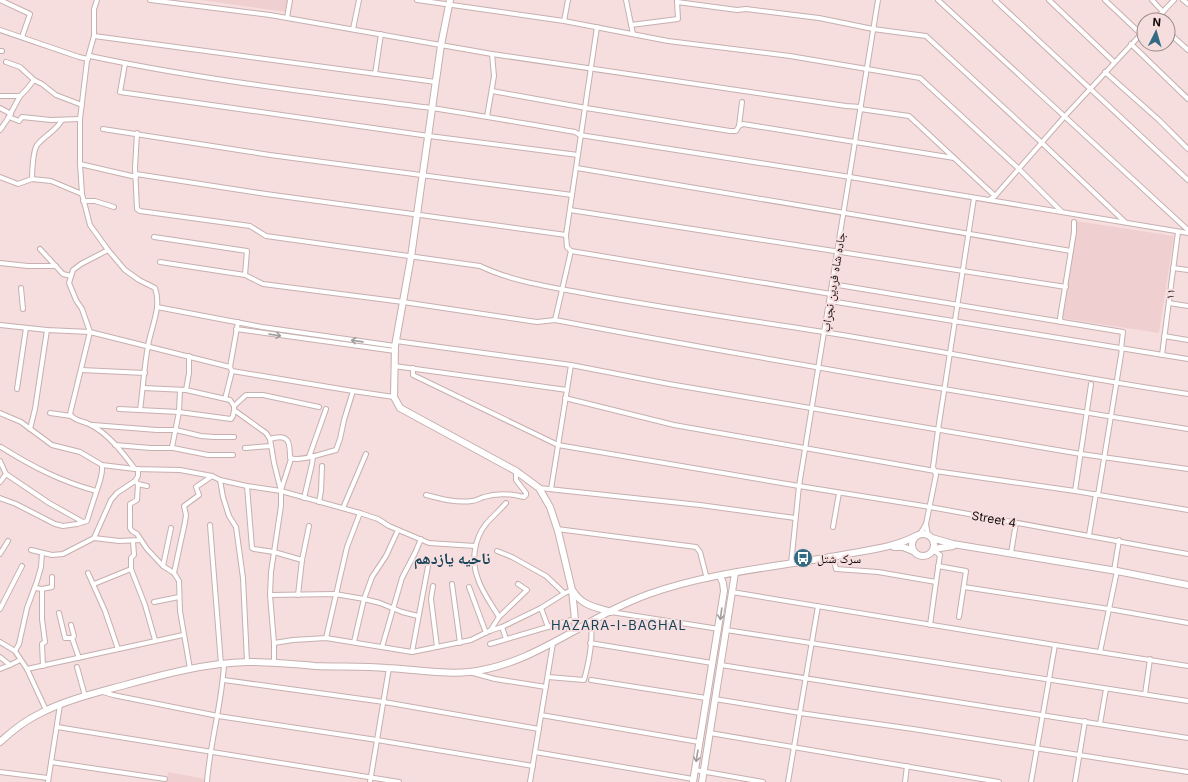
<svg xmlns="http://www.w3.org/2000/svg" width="1188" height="782" font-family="Inter,'Noto Naskh Arabic',sans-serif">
<rect width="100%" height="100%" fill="#f7dede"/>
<!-- built -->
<g fill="#efcfd0">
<polygon points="200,0 288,0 286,12"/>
<polygon points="1076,221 1174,236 1159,333 1060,318"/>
<polygon points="168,772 205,779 204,782 167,782"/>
</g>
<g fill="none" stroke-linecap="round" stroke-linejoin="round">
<defs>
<g id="street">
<polyline points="0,0 30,14 22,37"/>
<path d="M97 0 94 9V36L87 61 80 119V164L82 194 90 225 108 250 125 270 139 280 155 288C162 307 151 327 148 346 144 367 143 389 140 410"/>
<polyline points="150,0 270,15 492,54 846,106 861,107"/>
<polyline points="417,0 564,21 668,41 790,56 920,78 1019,169 1062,212"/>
<polyline points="626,0 633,34"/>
<polyline points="938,0 1188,230"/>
<polyline points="995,0 1188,180"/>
<polyline points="1049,0 1114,62"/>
<polyline points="1105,0 1141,34"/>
<polyline points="1152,0 1163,12"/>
<polyline points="1183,0 1188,4"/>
<polyline points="677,2 737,10 746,9 819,18 873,29 926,36 1041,142 1125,222"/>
<polyline points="287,18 290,0"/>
<polyline points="1155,20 1174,0"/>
<polyline points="564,21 568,0"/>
<polyline points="631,25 678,19 677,1"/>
<polyline points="597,27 566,235 567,247 571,251 831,294"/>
<polyline points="353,29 359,0"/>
<polyline points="0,30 79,57 88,59"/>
<polyline points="1168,32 1188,50"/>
<polyline points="94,36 436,82"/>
<polyline points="1131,44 1188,99"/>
<polyline points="0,51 2,51"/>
<path d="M90 56C202 80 317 93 431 108 479 115 527 124 575 132L580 135 850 177 1188 233"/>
<polyline points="6,62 20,67 34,80 42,84 56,95 82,105"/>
<polyline points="125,64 120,92 429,136 578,155"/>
<polyline points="1105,72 1159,120 1188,149"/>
<polyline points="375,74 381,34"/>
<polyline points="492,91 586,108 730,131 736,131 739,126 743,124 954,158"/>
<polyline points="0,96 20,96 27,89 34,80"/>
<polyline points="0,108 11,114"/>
<polyline points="860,109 909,116 995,196"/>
<polyline points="9,117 19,121 22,117 51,120 80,119"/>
<polyline points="487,117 494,76 492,54"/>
<polyline points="739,126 742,102"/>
<polyline points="103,129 270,155 572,195"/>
<polyline points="0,130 7,120 20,96"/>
<path d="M137 133 135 168 137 209 140 211 250 226 266 236 480 266C513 282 552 287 588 294 653 306 719 316 785 326 919 346 1053 374 1188 394"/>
<polyline points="80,164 136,177"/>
<polyline points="577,168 1071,251"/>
<polyline points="136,174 266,194 566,235"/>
<polyline points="0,177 18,184 32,179 51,181 82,194"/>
<path d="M32 179C32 171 33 151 37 145 45 135 56 131 62 120"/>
<polyline points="989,200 995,196 1065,116 1144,31"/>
<polyline points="83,201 95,201 114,207"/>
<polyline points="570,210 1066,287"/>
<polyline points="154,237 247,251 245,275"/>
<polyline points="40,249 63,274 71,276"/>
<path d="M108 250 81 264 73 270 69 283 76 300 82 309 90 332 70 414C74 421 83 421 89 424 108 433 123 453 135 469"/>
<path d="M160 262 245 275 263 284 403 302 537 322 555 320C765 360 977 395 1188 429"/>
<polyline points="0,263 28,266 56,266"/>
<polyline points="1173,268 1188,270"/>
<polyline points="832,284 1123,332 1121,349"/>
<polyline points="21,288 23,309"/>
<polyline points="830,301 1188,359"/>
<polyline points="1169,303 1188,306"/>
<polyline points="157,307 262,327 395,346"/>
<polyline points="555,320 571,251"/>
<polyline points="1061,322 1060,318 1074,232 1074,222"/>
<polyline points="0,325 47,330 90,332 230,367 232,371 353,391 394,397"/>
<polyline points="236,329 395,351"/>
<polyline points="1164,336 1188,340"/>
<polyline points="396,341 571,365 669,384 1081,454 1188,469"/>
<polyline points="1162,355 1178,232"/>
<polyline points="394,366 567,390"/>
<polyline points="230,367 238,322"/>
<polyline points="413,368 413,375 558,445 799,486 930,507 1188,554"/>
<polyline points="81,370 145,373"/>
<polyline points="143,388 186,390 230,400 234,406 234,410 266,433 270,439 274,463 281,491 281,506 271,572 270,595 274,643 274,663"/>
<polyline points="17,389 26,328"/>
<polyline points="180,390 179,412 172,447 173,448 208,455 233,455"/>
<polyline points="186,390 189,373 189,356"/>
<polyline points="565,398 674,425 935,471 1075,491 1188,510"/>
<polyline points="225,399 232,371"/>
<polyline points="234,406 246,395 263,395 319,407"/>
<polyline points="119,409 179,412 231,419 233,416 234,410"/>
<polyline points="0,413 21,422 52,445 80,452 102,465 135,469 180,470 212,476 220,480 247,486 281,491 360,513 378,519 389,526 429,543 475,546"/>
<polyline points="50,413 71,416"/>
<polyline points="93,425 157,430 176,430 201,436 214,437 234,437"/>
<polyline points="30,429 35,409 47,330"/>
<path d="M270 439C289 433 290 442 290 458 301 462 324 453 336 450L340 439 344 420 353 391"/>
<polyline points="115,445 151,448 173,448"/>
<path d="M1 447C33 467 60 481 96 491"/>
<polyline points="245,448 271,446"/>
<polyline points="309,457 326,409"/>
<polyline points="0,461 6,474 49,503 83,522"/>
<polyline points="220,480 223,497 229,516 236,527 243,578 247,662"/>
<polyline points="135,481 138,484 137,500 130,504 130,528 132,531 137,534 147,549 163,566 174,573 179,581 180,611 190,669"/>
<polyline points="0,482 6,474"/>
<polyline points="138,484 147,486"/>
<polyline points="247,486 252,548 254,549 274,552 302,560"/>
<polyline points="539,488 700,505 795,518"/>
<polyline points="551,489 571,365"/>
<polyline points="281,490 291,459"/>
<polyline points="1075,491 1091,384"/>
<path d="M426 495C441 499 456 503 472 501 476 501 480 498 484 497 496 493 512 494 524 497L526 495V493L516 480V471"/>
<polyline points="1098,495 1122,349"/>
<path d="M0 498 16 504 55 524 63 526 77 524 87 521C90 511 93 502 96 493 99 483 103 476 102 465"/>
<polyline points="304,498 312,464 313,456"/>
<polyline points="319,502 321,491 322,466"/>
<polyline points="343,508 366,454"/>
<polyline points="926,524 928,535"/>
<polyline points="210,525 221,664"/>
<polyline points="833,527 839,493"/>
<polyline points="557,529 696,547 700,552 707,579"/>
<polyline points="920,534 926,524 936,475 933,467 938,430 974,198"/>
<polyline points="1089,535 1096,494"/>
<polyline points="94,538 119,541 141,540"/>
<polyline points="133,541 134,555 131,558 131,569 145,605 155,640"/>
<polyline points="31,550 52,555 63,554 94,538 111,500 117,493 135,481 138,476 138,469"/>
<polyline points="497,551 512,557 546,576 564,593"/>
<polyline points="1011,553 1016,523"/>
<polyline points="0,554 8,541"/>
<polyline points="833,556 836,569 878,572 936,582"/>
<polyline points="791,564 799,486 878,0"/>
<polyline points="163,566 171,528"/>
<polyline points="938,566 966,571 959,617"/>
<polyline points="1114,571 1119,540"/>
<polyline points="88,573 105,611 118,649"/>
<polyline points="174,573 185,522 186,515 184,506 199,495 196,487 212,476"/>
<polyline points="94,584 131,569"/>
<polyline points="452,584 460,643"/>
<polyline points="433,586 431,599 437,647"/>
<polyline points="469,587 486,633"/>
<polyline points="964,587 1109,609 1188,623"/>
<polyline points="35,588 42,589 52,587 52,577"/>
<polyline points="42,589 42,619 45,642 42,644 43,666"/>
<polyline points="732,592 1055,645 1188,666"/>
<polyline points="270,595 335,594 364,599 380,603 402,612 418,616"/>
<polyline points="298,595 302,560 309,526"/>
<polyline points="154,602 179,597"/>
<polyline points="541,608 548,627"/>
<polyline points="0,609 22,566"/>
<polyline points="611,612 719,629"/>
<polyline points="59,613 65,638 72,638"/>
<path d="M499 617C492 605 482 592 478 579 471 561 474 539 486 524 492 517 500 510 506 503"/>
<polyline points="71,625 74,636 72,638 79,658"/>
<polyline points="930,625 936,582 940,555 933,550"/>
<polyline points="502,627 506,639"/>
<polyline points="726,630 1188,701"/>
<polyline points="490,631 499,617 527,590 518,584"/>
<polyline points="326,638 347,547 360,513"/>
<polyline points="0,642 15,651 27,669 46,710"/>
<polyline points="354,642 364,599 372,577 386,556 398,530"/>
<polyline points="274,643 293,640 326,638 412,652 471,640 489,631 502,627 541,608 565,593 572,590"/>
<polyline points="590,643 712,663"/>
<polyline points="490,644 575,619"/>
<polyline points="382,647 402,578 415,553 421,539"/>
<polyline points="15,651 19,644 27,608 37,581 41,567 42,553"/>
<polyline points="412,652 429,561"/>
<polyline points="1100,652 1117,571"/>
<polyline points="0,657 10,665 20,660"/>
<polyline points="721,665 1188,738"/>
<polyline points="77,667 85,696"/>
<polyline points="0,669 10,665"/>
<polyline points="27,669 183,635"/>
<polyline points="473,673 495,679 546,687"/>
<path d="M548 677 584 680C589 662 593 641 591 622"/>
<polyline points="224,680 384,702 539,729"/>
<polyline points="591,680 706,698"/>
<polyline points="103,692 113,695 218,716 377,740 533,766"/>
<polyline points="1145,694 1150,659"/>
<polyline points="715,699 800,713 913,729 1188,772"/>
<polyline points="541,715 699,742"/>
<polyline points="1100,724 1106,689"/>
<polyline points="57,727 399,782"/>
<polyline points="710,733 999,782"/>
<polyline points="535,752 693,779"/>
<polyline points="51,762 165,779"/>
<polyline points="695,770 763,782"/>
<polyline points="0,772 48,778"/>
<polyline points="48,782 60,705"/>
<path d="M207 782C210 742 222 704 224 664"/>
<polyline points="370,782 389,668"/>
<polyline points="530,782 553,643"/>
<polyline points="788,782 818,606"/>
<polyline points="905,782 907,766"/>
<polyline points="1031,782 1055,645"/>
<polyline points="1075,782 1085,721"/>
</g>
<g id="secondary">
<polyline points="450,0 441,45 411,257 395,346 394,397 400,408 516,471 539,488 550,507 558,531 572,590 576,630"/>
<circle cx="923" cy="545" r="11"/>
<polyline points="932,538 953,544 1117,571 1188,585"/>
<polyline points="894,547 903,547 913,551"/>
<polyline points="934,549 953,546"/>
<path d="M573 591C582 606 596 607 611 612"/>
<path d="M0 742C12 731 24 721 39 714 65 700 96 693 125 685 165 674 206 663 248 662 270 662 293 664 315 666 339 667 363 666 387 668 414 669 441 675 469 672 535 665 587 616 649 594 711 572 777 567 842 555 867 550 893 548 916 536"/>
<polyline points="693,782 724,591 723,583 720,576"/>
<polyline points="702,782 735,573"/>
</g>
</defs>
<!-- street casing -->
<use href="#street" stroke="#c6afaf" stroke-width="6"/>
<!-- secondary casing -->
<use href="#secondary" stroke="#c6afaf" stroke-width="8"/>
<!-- street -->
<use href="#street" stroke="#fff" stroke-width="4"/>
<!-- secondary -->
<use href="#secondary" stroke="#fff" stroke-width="6"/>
</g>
<!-- one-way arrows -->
<defs><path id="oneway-shaft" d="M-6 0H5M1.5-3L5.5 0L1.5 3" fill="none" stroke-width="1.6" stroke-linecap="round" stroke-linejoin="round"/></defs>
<g stroke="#a09d9d">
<use href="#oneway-shaft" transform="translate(275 335) rotate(8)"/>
<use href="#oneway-shaft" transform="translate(357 341) rotate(-172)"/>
<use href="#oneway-shaft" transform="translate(721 614) rotate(98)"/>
<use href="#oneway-shaft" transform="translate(697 756) rotate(99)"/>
</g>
<!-- icons -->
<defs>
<symbol id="bus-disc" viewBox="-11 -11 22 22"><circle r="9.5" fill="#336b85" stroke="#f7dede"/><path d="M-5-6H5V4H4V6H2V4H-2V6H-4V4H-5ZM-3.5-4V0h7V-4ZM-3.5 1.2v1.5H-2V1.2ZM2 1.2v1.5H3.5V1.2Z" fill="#fff"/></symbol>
</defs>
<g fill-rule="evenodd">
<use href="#bus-disc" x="792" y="547" width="22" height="22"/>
</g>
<g text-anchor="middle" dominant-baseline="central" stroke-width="4" stroke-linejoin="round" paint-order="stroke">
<!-- street labels -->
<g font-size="12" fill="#120a0a" stroke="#f7dede">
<text transform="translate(833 282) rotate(-81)">جاده شاه فردین نجراب</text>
<text transform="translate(1170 294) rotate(-83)">۱۱</text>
<text transform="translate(994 519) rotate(10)">Street 4</text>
</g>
<!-- poi labels -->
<g font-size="12" fill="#120a0a" stroke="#f7dede" text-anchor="start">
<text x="817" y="558">سرک شتل</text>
</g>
<!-- neighbourhood labels -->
<g font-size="13" letter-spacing="1" fill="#174459" stroke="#f7dede">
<text x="619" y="625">HAZARA-I-BAGHAL</text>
</g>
<!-- district labels -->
<g font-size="16" font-weight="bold" fill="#174459" stroke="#f7dede">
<text x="452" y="558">ناحیه یازدهم</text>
</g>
</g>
<!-- north arrow -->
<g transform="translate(1156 32) rotate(5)"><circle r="19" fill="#f7dede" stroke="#9b8989"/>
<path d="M0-3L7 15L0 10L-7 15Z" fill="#336b85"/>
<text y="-6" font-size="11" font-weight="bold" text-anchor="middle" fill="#120a0a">N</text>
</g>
</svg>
